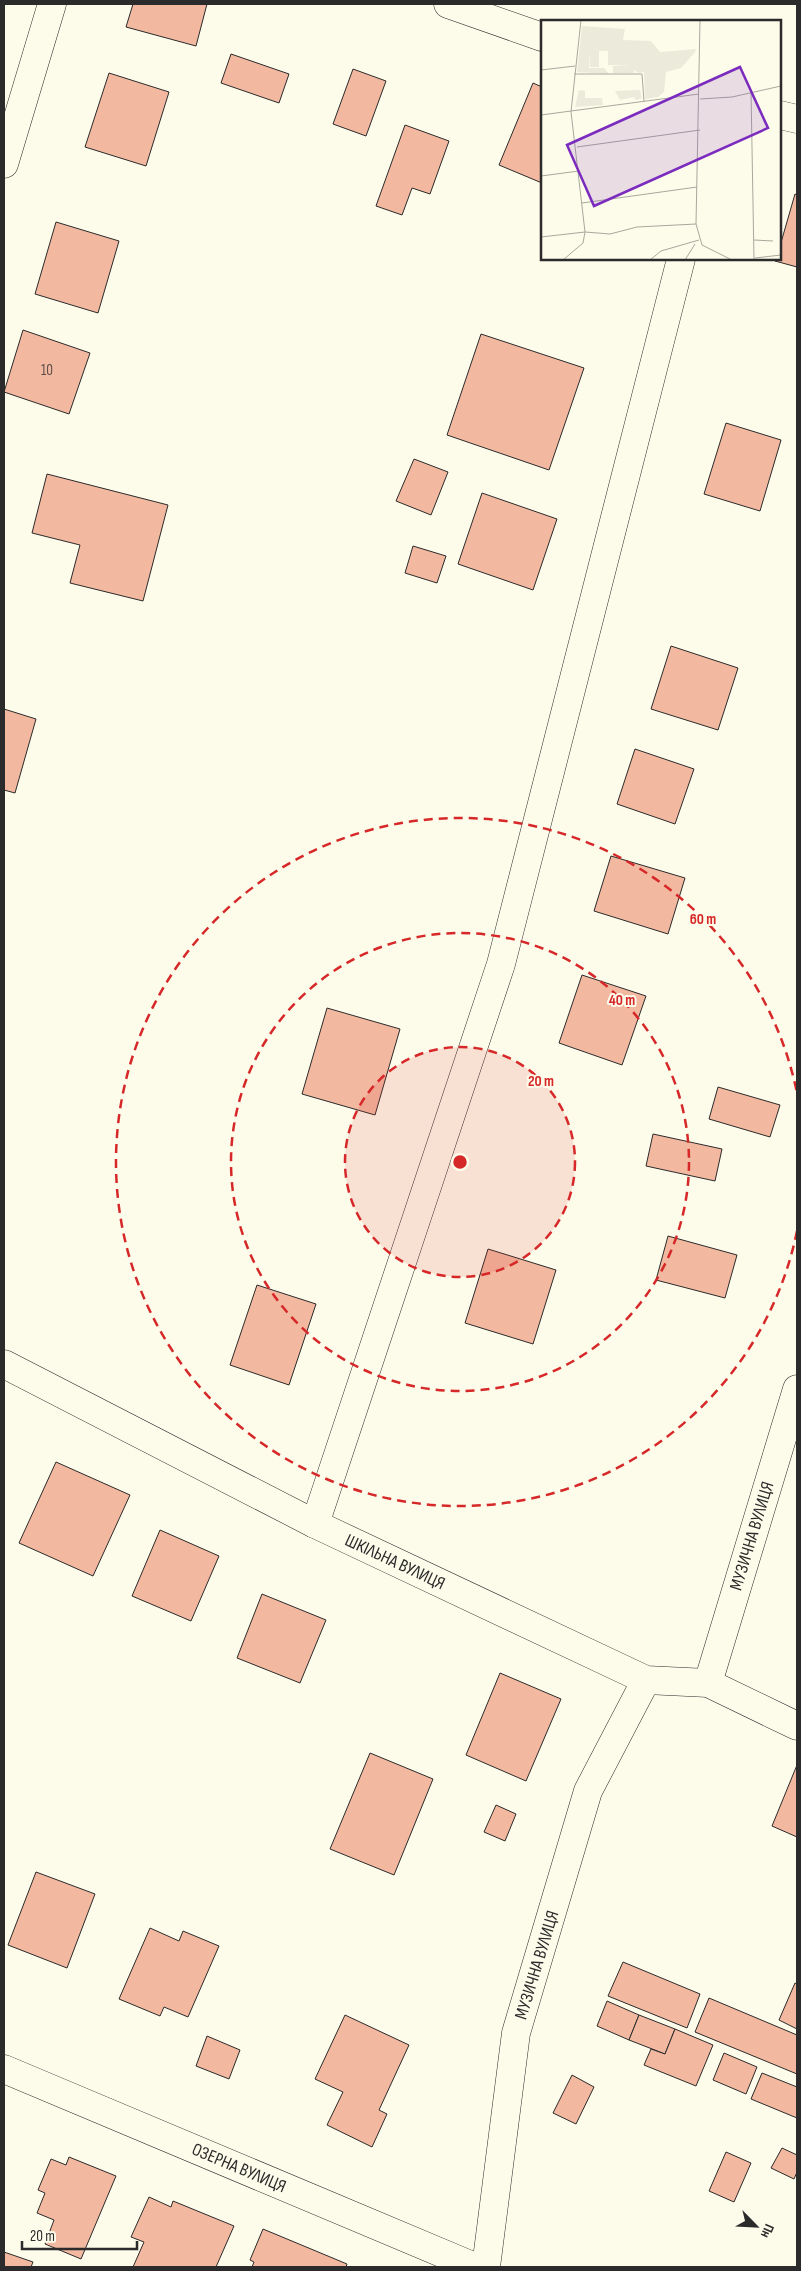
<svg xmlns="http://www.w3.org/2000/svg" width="801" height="2271" font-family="'Sofia Sans Condensed',sans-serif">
<rect width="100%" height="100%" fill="#fdfbea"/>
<!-- building -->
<g fill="#f2b8a0" stroke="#2b2b2b">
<polygon points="133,4 207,4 196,46 126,27"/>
<polygon points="231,54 289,74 279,103 221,83"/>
<polygon points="353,69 386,81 366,136 333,124"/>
<polygon points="109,73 169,92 146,166 85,147"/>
<polygon points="533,83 542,87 542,183 499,165"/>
<polygon points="405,125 449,141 430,194 412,188 402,215 376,206"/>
<polygon points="795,194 797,195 797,267 775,261 780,259 780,246"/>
<polygon points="56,222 119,241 98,313 35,294"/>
<polygon points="23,330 90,353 69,414 4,392"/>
<polygon points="481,334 584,368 549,470 447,435"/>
<polygon points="726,423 781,440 760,511 704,494"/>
<polygon points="414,459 448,472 431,515 396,501"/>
<polygon points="47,474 168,505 143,601 70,583 80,545 32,533"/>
<polygon points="482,493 557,519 533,590 458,564"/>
<polygon points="413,546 446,556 437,583 405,573"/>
<polygon points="671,646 738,668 718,730 651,709"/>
<polygon points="4,709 36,719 15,793 4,790"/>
<polygon points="635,749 694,769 675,824 617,804"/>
<polygon points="611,856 685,878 668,934 594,911"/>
<polygon points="582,975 646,996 622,1065 559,1043"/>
<polygon points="327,1008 400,1029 375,1115 302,1094"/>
<polygon points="718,1087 780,1105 770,1137 709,1119"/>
<polygon points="653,1134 722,1149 715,1181 646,1166"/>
<polygon points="668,1236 737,1255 725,1298 656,1280"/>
<polygon points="488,1249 556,1270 533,1344 465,1323"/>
<polygon points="257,1285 316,1304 289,1385 230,1365"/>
<polygon points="56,1462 130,1495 93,1576 19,1543"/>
<polygon points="160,1530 219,1556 191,1621 132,1596"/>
<polygon points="262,1594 326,1620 300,1683 237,1658"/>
<polygon points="500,1673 561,1699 526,1781 466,1755"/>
<polygon points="370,1753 433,1779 394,1875 330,1849"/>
<polygon points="797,1765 797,1837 772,1826"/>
<polygon points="496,1805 516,1814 505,1841 484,1832"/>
<polygon points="36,1872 95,1894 67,1968 8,1945"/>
<polygon points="150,1928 179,1941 183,1931 219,1946 188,2017 164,2007 160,2016 119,1999"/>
<polygon points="623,1962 700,1994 687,2028 608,1996"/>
<polygon points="795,1983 797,1984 797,2029 779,2020"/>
<polygon points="709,1998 797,2035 797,2074 695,2032"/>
<polygon points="607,2001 639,2015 629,2040 597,2026"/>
<polygon points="345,2015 409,2045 379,2110 387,2114 372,2147 327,2125 343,2092 315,2079"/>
<polygon points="639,2015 675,2029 665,2054 629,2040"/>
<polygon points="675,2029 713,2045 696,2086 644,2065 651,2049 665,2054"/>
<polygon points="207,2036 240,2050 229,2079 196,2066"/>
<polygon points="724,2053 757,2067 746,2094 713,2080"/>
<polygon points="762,2073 797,2087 797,2118 751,2099"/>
<polygon points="572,2075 594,2087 576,2124 553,2113"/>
<polygon points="782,2148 797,2155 797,2172 794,2179 771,2168"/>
<polygon points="726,2152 751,2163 734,2202 709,2191"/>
<polygon points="69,2157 116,2176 81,2259 45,2244 54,2220 37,2213 45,2193 38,2190 51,2159 66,2165"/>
<polygon points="149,2197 171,2207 173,2201 234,2226 216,2267 133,2267 144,2242 131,2237"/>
<polygon points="263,2229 347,2264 346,2267 252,2267 254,2262 250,2260"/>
<polygon points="4,2252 33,2262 31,2267 4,2267"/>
</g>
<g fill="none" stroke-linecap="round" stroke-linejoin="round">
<defs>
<g id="minor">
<polyline points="448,4 542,37"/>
<polyline points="780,115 797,119"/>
<polyline points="4,164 52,4"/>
<polyline points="4,1364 315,1524 646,1680 708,1683 797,1726"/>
<polyline points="315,1524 501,964 681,259"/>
<polyline points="708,1683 797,1389"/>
<polyline points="4,2069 475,2267"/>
<polyline points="486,2267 516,2033 588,1791 646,1680"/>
</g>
</defs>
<!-- minor casing -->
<use href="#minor" stroke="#2b2b2b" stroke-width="29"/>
<!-- minor -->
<use href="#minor" stroke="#fdfbea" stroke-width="28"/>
</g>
<!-- distance rings -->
<circle cx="460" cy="1162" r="115" fill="#d62828" fill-opacity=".12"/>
<g fill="none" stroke="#d62828" stroke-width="2.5" stroke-dasharray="9 6">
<circle cx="460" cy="1162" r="115"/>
<circle cx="460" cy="1162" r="229"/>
<path d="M797 1231A344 344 0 1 1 797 1093"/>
</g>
<g text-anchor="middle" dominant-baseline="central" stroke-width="4" stroke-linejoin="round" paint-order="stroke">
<!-- number labels -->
<g font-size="15" fill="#5d4e48">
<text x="47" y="370">10</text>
</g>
<!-- street labels -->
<g font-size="18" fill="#2b2b2b" stroke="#fdfbea">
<text transform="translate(752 1536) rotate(-73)">МУЗИЧНА ВУЛИЦЯ</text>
<text transform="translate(395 1562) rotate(25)">ШКІЛЬНА ВУЛИЦЯ</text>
<text transform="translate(537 1965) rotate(-73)">МУЗИЧНА ВУЛИЦЯ</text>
<text transform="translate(239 2168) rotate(23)">ОЗЕРНА ВУЛИЦЯ</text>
</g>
</g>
<!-- overview -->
<g transform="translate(541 20)">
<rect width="240" height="240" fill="#fdfbea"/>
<path d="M41 6 84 9 82 20 110 21 119 32 155 29 154 32 140 48 125 52 123 72 117 77 104 79 103 52 97 53 94 50 92 53H72V46L89 45H67V31H58V47H49L48 31V48H63L68 54 36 52ZM38 70 44 71V78H61L62 85 34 87ZM99 70 101 78 95 80 93 77 79 80 74 71Z" fill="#ecebdb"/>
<path fill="none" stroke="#a9a89e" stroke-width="1" d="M159 0 155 204 161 225 191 240M0 50 34 46M33 54H101L103 81M210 71 213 240M159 79 191 77 240 66M0 95 158 74M36 127 159 110M0 156 38 151M41 183 156 167M0 217 44 212 69 214 96 207 155 204M213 220 232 221M214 238 240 235M22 240 42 223 44 212 30 92 40 0M109 240 120 231 158 220M144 240 154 224"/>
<path fill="#7b2cbf" fill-opacity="0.15" stroke="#7b2cbf" stroke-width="2.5" d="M199 47 227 108 53 186 26 125Z"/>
<rect width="240" height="240" fill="none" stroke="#2b2b2b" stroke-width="2.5"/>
</g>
<circle cx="460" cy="1162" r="8" fill="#d62828" stroke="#fdfbea" stroke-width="2.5"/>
<g font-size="15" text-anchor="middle" font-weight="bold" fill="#d62828" stroke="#fdfbea" stroke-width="4" stroke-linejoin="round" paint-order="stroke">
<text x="703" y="924">60 m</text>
<text x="622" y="1005">40 m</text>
<text x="541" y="1086">20 m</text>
</g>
<!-- border -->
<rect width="801" height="2271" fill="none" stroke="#2b2b2b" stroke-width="10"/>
<!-- north arrow -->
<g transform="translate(756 2226) rotate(114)" stroke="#fdfbea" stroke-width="4" paint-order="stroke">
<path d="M0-4L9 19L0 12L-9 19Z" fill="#2b2b2b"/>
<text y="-8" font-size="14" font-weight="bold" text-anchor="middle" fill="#2b2b2b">Пн</text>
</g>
<!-- scale -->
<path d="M22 2241v8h115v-8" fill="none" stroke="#2b2b2b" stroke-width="2.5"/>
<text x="30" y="2241" font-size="15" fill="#2b2b2b" stroke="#fdfbea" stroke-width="4" paint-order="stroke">20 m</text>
</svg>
